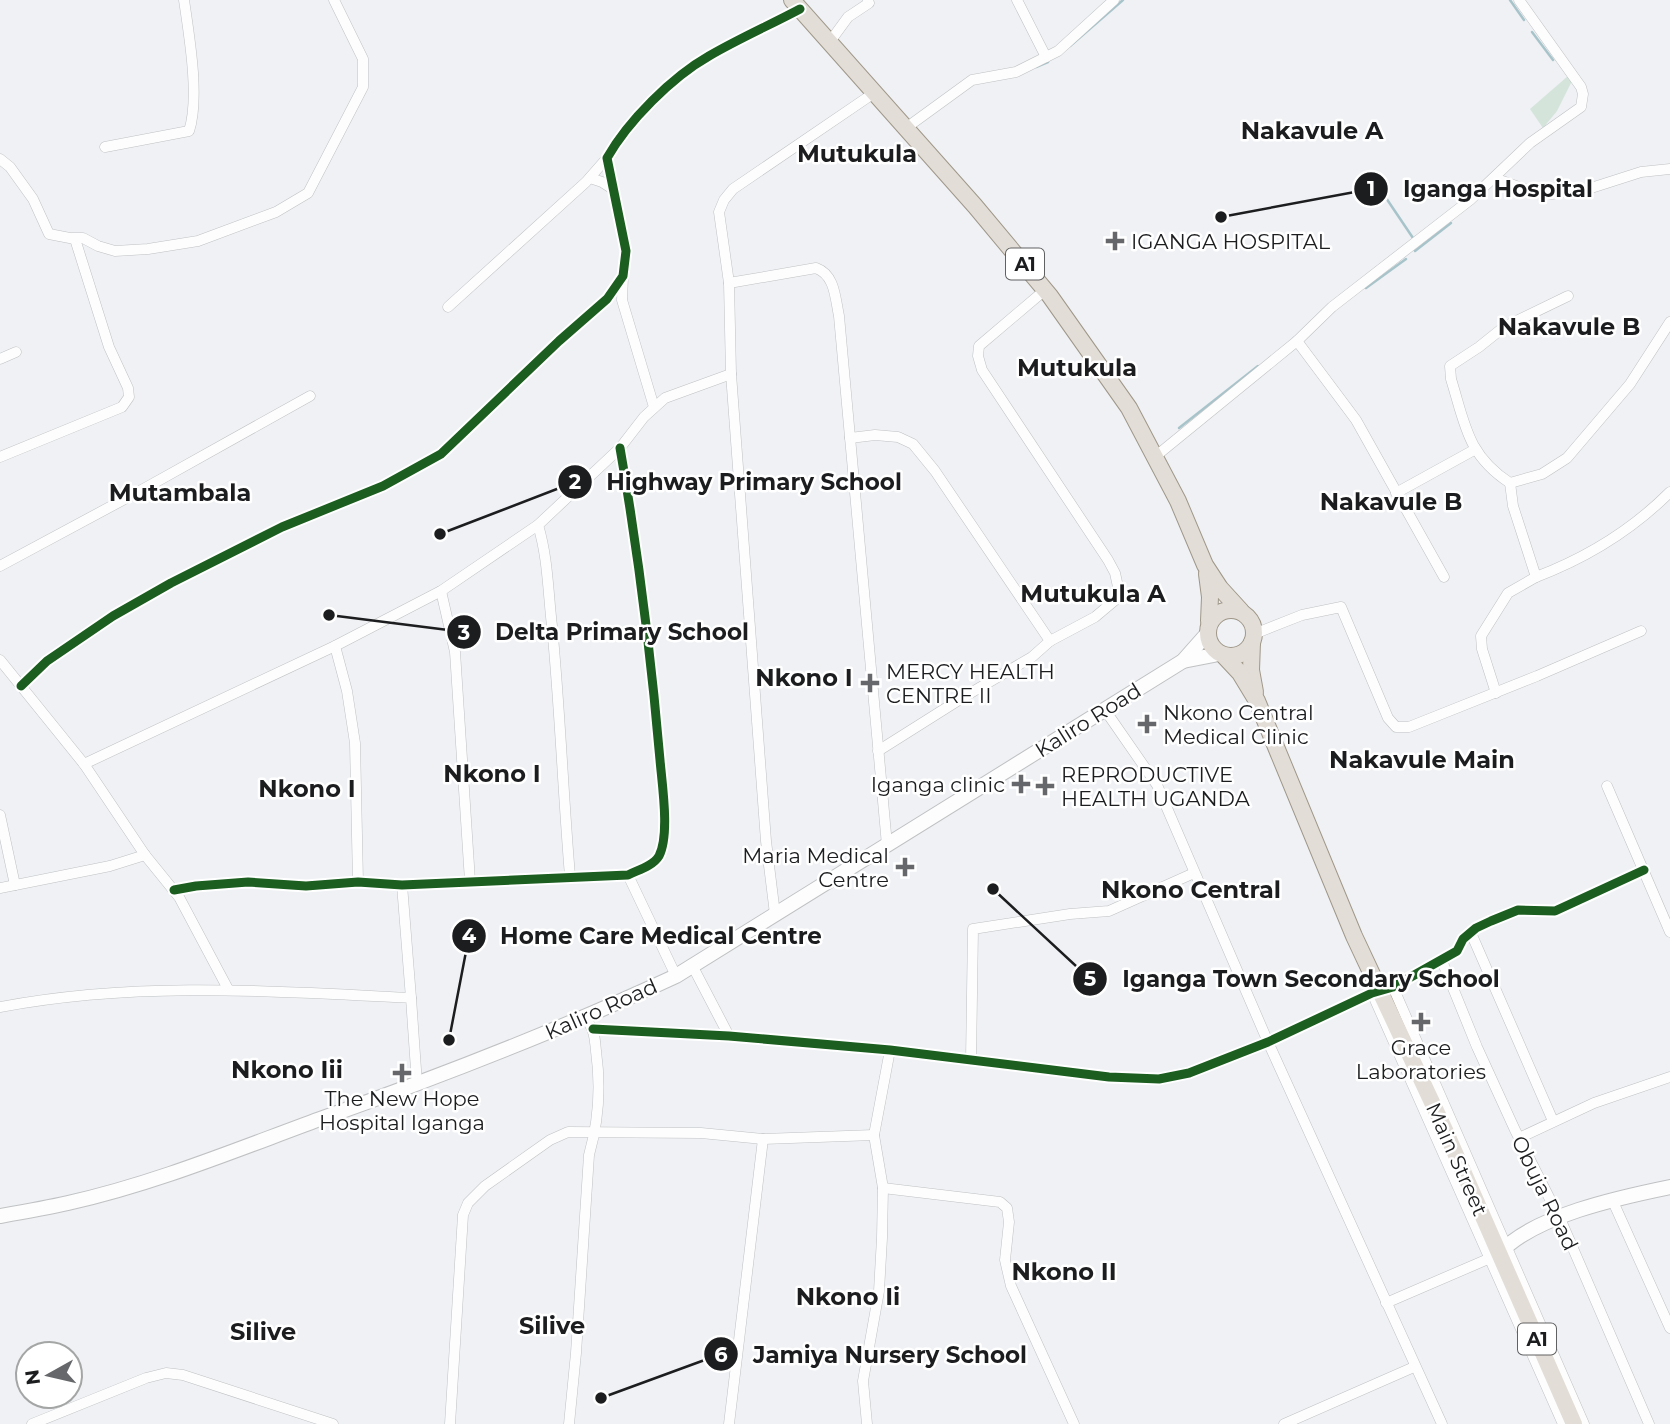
<svg xmlns="http://www.w3.org/2000/svg" width="1670" height="1424" font-family="Montserrat,sans-serif">
<rect width="100%" height="100%" fill="#eff1f4"/>
<!-- green -->
<polygon fill="#d4e4db" points="1568,76 1572,81 1557,111 1543,128 1530,109"/>
<g fill="none" stroke-linecap="round" stroke-linejoin="round">
<!-- stream -->
<g stroke="#a8c4cb" stroke-width="2.5">
<polyline points="1510,0 1524,20"/>
<polyline points="1532,32 1553,60"/>
<polyline points="1070,46 1123,0"/>
<polyline points="1036,67 1048,62"/>
<polyline points="1380,189 1413,238"/>
<polyline points="1415,251 1451,223"/>
<polyline points="1366,288 1406,259"/>
<polyline points="1179,428 1258,366"/>
</g>
<defs>
<g id="street">
<polyline points="1017,0 1046,57"/>
<polyline points="829,43 848,17 869,3 868,0"/>
<polyline points="906,128 972,80 1016,72 1058,51 1114,0"/>
<path d="M105 147 189 131C200 98 189 35 184 0"/>
<polyline points="0,159 10,167 33,199 49,234 75,239 109,347 128,388 129,397 122,407 0,457"/>
<polyline points="590,178 602,182 613,189"/>
<polyline points="1494,178 1533,192 1552,194 1588,189 1641,172 1670,169"/>
<polyline points="73,238 83,238 98,246 115,251 148,249 198,241 276,212 308,193 363,87 363,59 334,0"/>
<polyline points="623,277 622,300 654,407"/>
<path d="M729 283 816 268C835 275 835 297 839 316L887 845"/>
<polyline points="1045,290 979,346 978,356 982,370 1108,560 1115,573 1120,596 1095,617 1050,641"/>
<path d="M1568 296 1504 327 1479 347 1450 366 1451 379C1465 424 1467 455 1510 483L1542 474 1567 458 1630 384 1670 322"/>
<polyline points="448,307 586,182 607,158"/>
<polyline points="1297,341 1356,420 1444,577"/>
<polyline points="0,359 16,352"/>
<polyline points="850,438 875,435 898,437 913,444 935,471 1050,641 1032,657 962,698 878,751"/>
<polyline points="1156,456 1297,341 1332,307 1470,200 1530,143 1581,107 1583,94 1581,87 1519,0"/>
<polyline points="1396,493 1474,450"/>
<path d="M538 525C548 558 548 592 552 626 560 709 563 793 570 876"/>
<polyline points="0,566 147,487 310,396"/>
<path d="M1536 577C1586 558 1632 530 1670 492"/>
<polyline points="441,591 455,652 470,881"/>
<polyline points="1254,634 1302,615 1341,607 1388,718 1396,727 1409,727 1537,676 1641,631"/>
<polyline points="335,646 347,691 355,743 358,882"/>
<polyline points="0,660 84,764 145,855 179,897 228,989"/>
<path d="M21 686 47 661 113 616 171 583 282 527 383 486 441 454 559 341 607 299 623 276 626 251 607 158C628 121 672 77 709 56 738 39 770 25 800 9"/>
<polyline points="1496,693 1482,649 1481,636 1508,593 1536,577 1513,506 1510,483"/>
<polyline points="1105,710 1157,785 1268,1042 1442,1424"/>
<polyline points="84,764 335,646 441,591 538,525 620,448 644,417 665,398 731,374"/>
<polyline points="1607,786 1670,932"/>
<polyline points="0,815 15,885"/>
<polyline points="628,875 676,976"/>
<polyline points="402,885 411,998"/>
<polyline points="0,888 110,866 145,855"/>
<path d="M174 890 196 886 248 882 306 886 358 882 402 885 628 875C638 870 653 866 659 856 670 835 662 784 660 760 651 655 638 551 620 448"/>
<polyline points="775,914 766,841 731,374 729,283 719,212 724,200 733,189 874,93"/>
<polyline points="1471,933 1553,1121"/>
<polyline points="1442,961 1477,1047 1515,1130 1562,1223 1649,1424"/>
<polyline points="693,967 729,1036"/>
<polyline points="1393,987 1584,1424"/>
<polyline points="1372,993 1563,1424"/>
<path d="M0 1007C136 981 274 991 411 998L417 1084"/>
<polyline points="593,1029 729,1036 890,1050 1109,1077 1159,1079 1189,1073 1268,1042 1372,993 1393,987 1457,951 1463,939 1476,928 1491,921 1518,910 1555,911 1644,870"/>
<polyline points="971,1060 973,929 1070,914 1109,911 1194,873"/>
<polyline points="1519,1138 1594,1103 1670,1077"/>
<polyline points="883,1188 1000,1202 1007,1208 1009,1222 1005,1260 1011,1286 1074,1424"/>
<polyline points="1615,1206 1670,1328"/>
<polyline points="1386,1303 1495,1256"/>
<polyline points="32,1424 146,1378 166,1373 183,1375 333,1424"/>
<polyline points="450,1424 463,1215 468,1203 485,1186 550,1140 568,1132 701,1133 763,1139 874,1135"/>
<path d="M569 1424 576 1353 589 1155C599 1120 601 1087 596 1051 595 1042 595 1032 590 1025"/>
<polyline points="729,1424 763,1139"/>
<polyline points="867,1424 863,1381 879,1291 882,1238 883,1188 874,1135 890,1050"/>
<polyline points="1284,1424 1414,1367"/>
</g>
<g id="secondary">
<polyline points="1183,661 1219,654"/>
<path d="M0 1216C23 1212 46 1208 68 1203 154 1184 238 1149 320 1119 441 1076 560 1030 676 976L1183 661 1206 635"/>
<path d="M1499 1254C1532 1216 1621 1197 1670 1187"/>
</g>
<g id="primary">
<polyline points="792,0 975,206 1050,296 1129,408 1178,501 1205,565 1220,588 1241,611"/>
<polyline points="1207,574 1210,597 1209,621"/>
<circle cx="1231" cy="633" r="23"/>
<polyline points="1252,642 1251,670 1255,692"/>
<polyline points="1225,657 1240,673 1257,701 1354,936 1445,1130 1574,1424"/>
</g>
</defs>
<!-- street casing -->
<use href="#street" stroke="#bfc1c3" stroke-width="11"/>
<!-- secondary casing -->
<use href="#secondary" stroke="#bfc1c3" stroke-width="16"/>
<!-- primary casing -->
<use href="#primary" stroke="#9f9789" stroke-width="18"/>
<!-- street -->
<use href="#street" stroke="#fdfdfd" stroke-width="10"/>
<!-- secondary -->
<use href="#secondary" stroke="#fdfdfd" stroke-width="14"/>
<!-- primary -->
<use href="#primary" stroke="#e2ddd6" stroke-width="16"/>
<defs>
<g id="cycleway">
<path d="M21 686 47 661 113 616 171 583 282 527 383 486 441 454 559 341 607 299 623 276 626 251 607 158C628 121 672 77 709 56 738 39 770 25 800 9"/>
<path d="M174 890 196 886 248 882 306 886 358 882 402 885 628 875C638 870 653 866 659 856 670 835 662 784 660 760 651 655 638 551 620 448"/>
<polyline points="593,1029 729,1036 890,1050 1109,1077 1159,1079 1189,1073 1268,1042 1372,993 1393,987 1457,951 1463,939 1476,928 1491,921 1518,910 1555,911 1644,870"/>
</g>
</defs>
<!-- cycleway casing -->
<use href="#cycleway" stroke="#fff" stroke-width="13"/>
<!-- cycleway -->
<use href="#cycleway" stroke="#1b5e20" stroke-width="9"/>
</g>
<!-- markers -->
<g fill="#66676a" stroke="#fff" stroke-width="2.5">
<path d="M1111.5 230.5h7v7h7v7h-7v7h-7v-7h-7v-7h7z"/>
<path d="M866.5 672.5h7v7h7v7h-7v7h-7v-7h-7v-7h7z"/>
<path d="M1143.5 713.5h7v7h7v7h-7v7h-7v-7h-7v-7h7z"/>
<path d="M1017.5 773.5h7v7h7v7h-7v7h-7v-7h-7v-7h7z"/>
<path d="M1041.5 775.5h7v7h7v7h-7v7h-7v-7h-7v-7h7z"/>
<path d="M901.5 856.5h7v7h7v7h-7v7h-7v-7h-7v-7h7z"/>
<path d="M1417.5 1011.5h7v7h7v7h-7v7h-7v-7h-7v-7h7z"/>
<path d="M398.5 1062.5h7v7h7v7h-7v7h-7v-7h-7v-7h7z"/>
</g>
<g text-anchor="middle" dominant-baseline="central" stroke-width="5" stroke-linejoin="round" paint-order="stroke">
<!-- shield labels -->
<g fill="#fff" stroke="#606162" stroke-width="2">
<rect x="1006" y="248.5" width="38" height="31" rx="5"/>
<rect x="1518" y="1323.5" width="38" height="31" rx="5"/>
</g>
<g font-size="19" font-weight="bold" fill="#1c1d1f">
<text x="1025" y="264">A1</text>
<text x="1537" y="1339">A1</text>
</g>
<!-- poi labels -->
<g font-size="21" fill="#1c1d1f" stroke="#fff" text-anchor="start">
<text x="1131" y="241">IGANGA HOSPITAL</text>
<text x="886" y="671">MERCY HEALTH<tspan x="886" dy="24">CENTRE II</tspan></text>
<text x="1163" y="712">Nkono Central<tspan x="1163" dy="24">Medical Clinic</tspan></text>
<text x="1061" y="774">REPRODUCTIVE<tspan x="1061" dy="24">HEALTH UGANDA</tspan></text>
<text x="1005" y="784" text-anchor="end">Iganga clinic</text>
<text x="889" y="855" text-anchor="end">Maria Medical<tspan x="889" dy="24">Centre</tspan></text>
<text x="1421" y="1047" text-anchor="middle">Grace<tspan x="1421" dy="24">Laboratories</tspan></text>
<text x="402" y="1098" text-anchor="middle">The New Hope<tspan x="402" dy="24">Hospital Iganga</tspan></text>
</g>
<!-- street labels -->
<g font-size="21" fill="#1c1d1f" stroke="#fff">
<text transform="translate(1088 720) rotate(-32)">Kaliro Road</text>
<text transform="translate(601 1009) rotate(-24)">Kaliro Road</text>
<text transform="translate(1457 1159) rotate(66)">Main Street</text>
<text transform="translate(1545 1193) rotate(64)">Obuja Road</text>
</g>
<!-- quarter labels -->
<g font-size="24" font-weight="bold" fill="#1c1d1f" stroke="#fff">
<text x="1312" y="130">Nakavule A</text>
<text x="857" y="153">Mutukula</text>
<text x="1569" y="326">Nakavule B</text>
<text x="1077" y="367">Mutukula</text>
<text x="180" y="492">Mutambala</text>
<text x="1391" y="501">Nakavule B</text>
<text x="1093" y="593">Mutukula A</text>
<text x="804" y="677">Nkono I</text>
<text x="1422" y="759">Nakavule Main</text>
<text x="492" y="773">Nkono I</text>
<text x="307" y="788">Nkono I</text>
<text x="1191" y="889">Nkono Central</text>
<text x="287" y="1069">Nkono Iii</text>
<text x="1064" y="1271">Nkono II</text>
<text x="848" y="1296">Nkono Ii</text>
<text x="552" y="1325">Silive</text>
<text x="263" y="1331">Silive</text>
</g>
</g>
<!-- callouts -->
<path fill="none" stroke="#1c1d1f" stroke-width="2.5" d="M1221 217L1371 189M440 534L575 482M329 615L464 632M449 1040L469 936M993 889L1090 979M601 1398L721 1354"/>
<g fill="#1c1d1f" stroke="#fff" stroke-width="2.5">
<circle cx="1221" cy="217" r="7"/>
<circle cx="440" cy="534" r="7"/>
<circle cx="329" cy="615" r="7"/>
<circle cx="449" cy="1040" r="7"/>
<circle cx="993" cy="889" r="7"/>
<circle cx="601" cy="1398" r="7"/>
<circle cx="1371" cy="189" r="18"/>
<circle cx="575" cy="482" r="18"/>
<circle cx="464" cy="632" r="18"/>
<circle cx="469" cy="936" r="18"/>
<circle cx="1090" cy="979" r="18"/>
<circle cx="721" cy="1354" r="18"/>
</g>
<g font-size="21" text-anchor="middle" font-weight="bold" fill="#fff">
<text x="1371" y="196">1</text>
<text x="575" y="489">2</text>
<text x="464" y="640">3</text>
<text x="469" y="943">4</text>
<text x="1090" y="986">5</text>
<text x="721" y="1362">6</text>
</g>
<g font-size="23" text-anchor="middle" font-weight="bold" fill="#1c1d1f" stroke="#fff" stroke-width="5" stroke-linejoin="round" paint-order="stroke">
<text x="1498" y="197">Iganga Hospital</text>
<text x="754" y="490">Highway Primary School</text>
<text x="622" y="640">Delta Primary School</text>
<text x="661" y="944">Home Care Medical Centre</text>
<text x="1311" y="987">Iganga Town Secondary School</text>
<text x="890" y="1363">Jamiya Nursery School</text>
</g>
<!-- north arrow -->
<g transform="translate(49 1375) rotate(262)"><circle r="33" fill="#ffffff" stroke="#a4a5a5" stroke-width="2"/>
<path d="M0-5L12 26L0 18L-12 26Z" fill="#66676a"/>
<text y="-10" font-size="19" font-weight="bold" text-anchor="middle" fill="#1c1d1f">N</text>
</g>
</svg>
